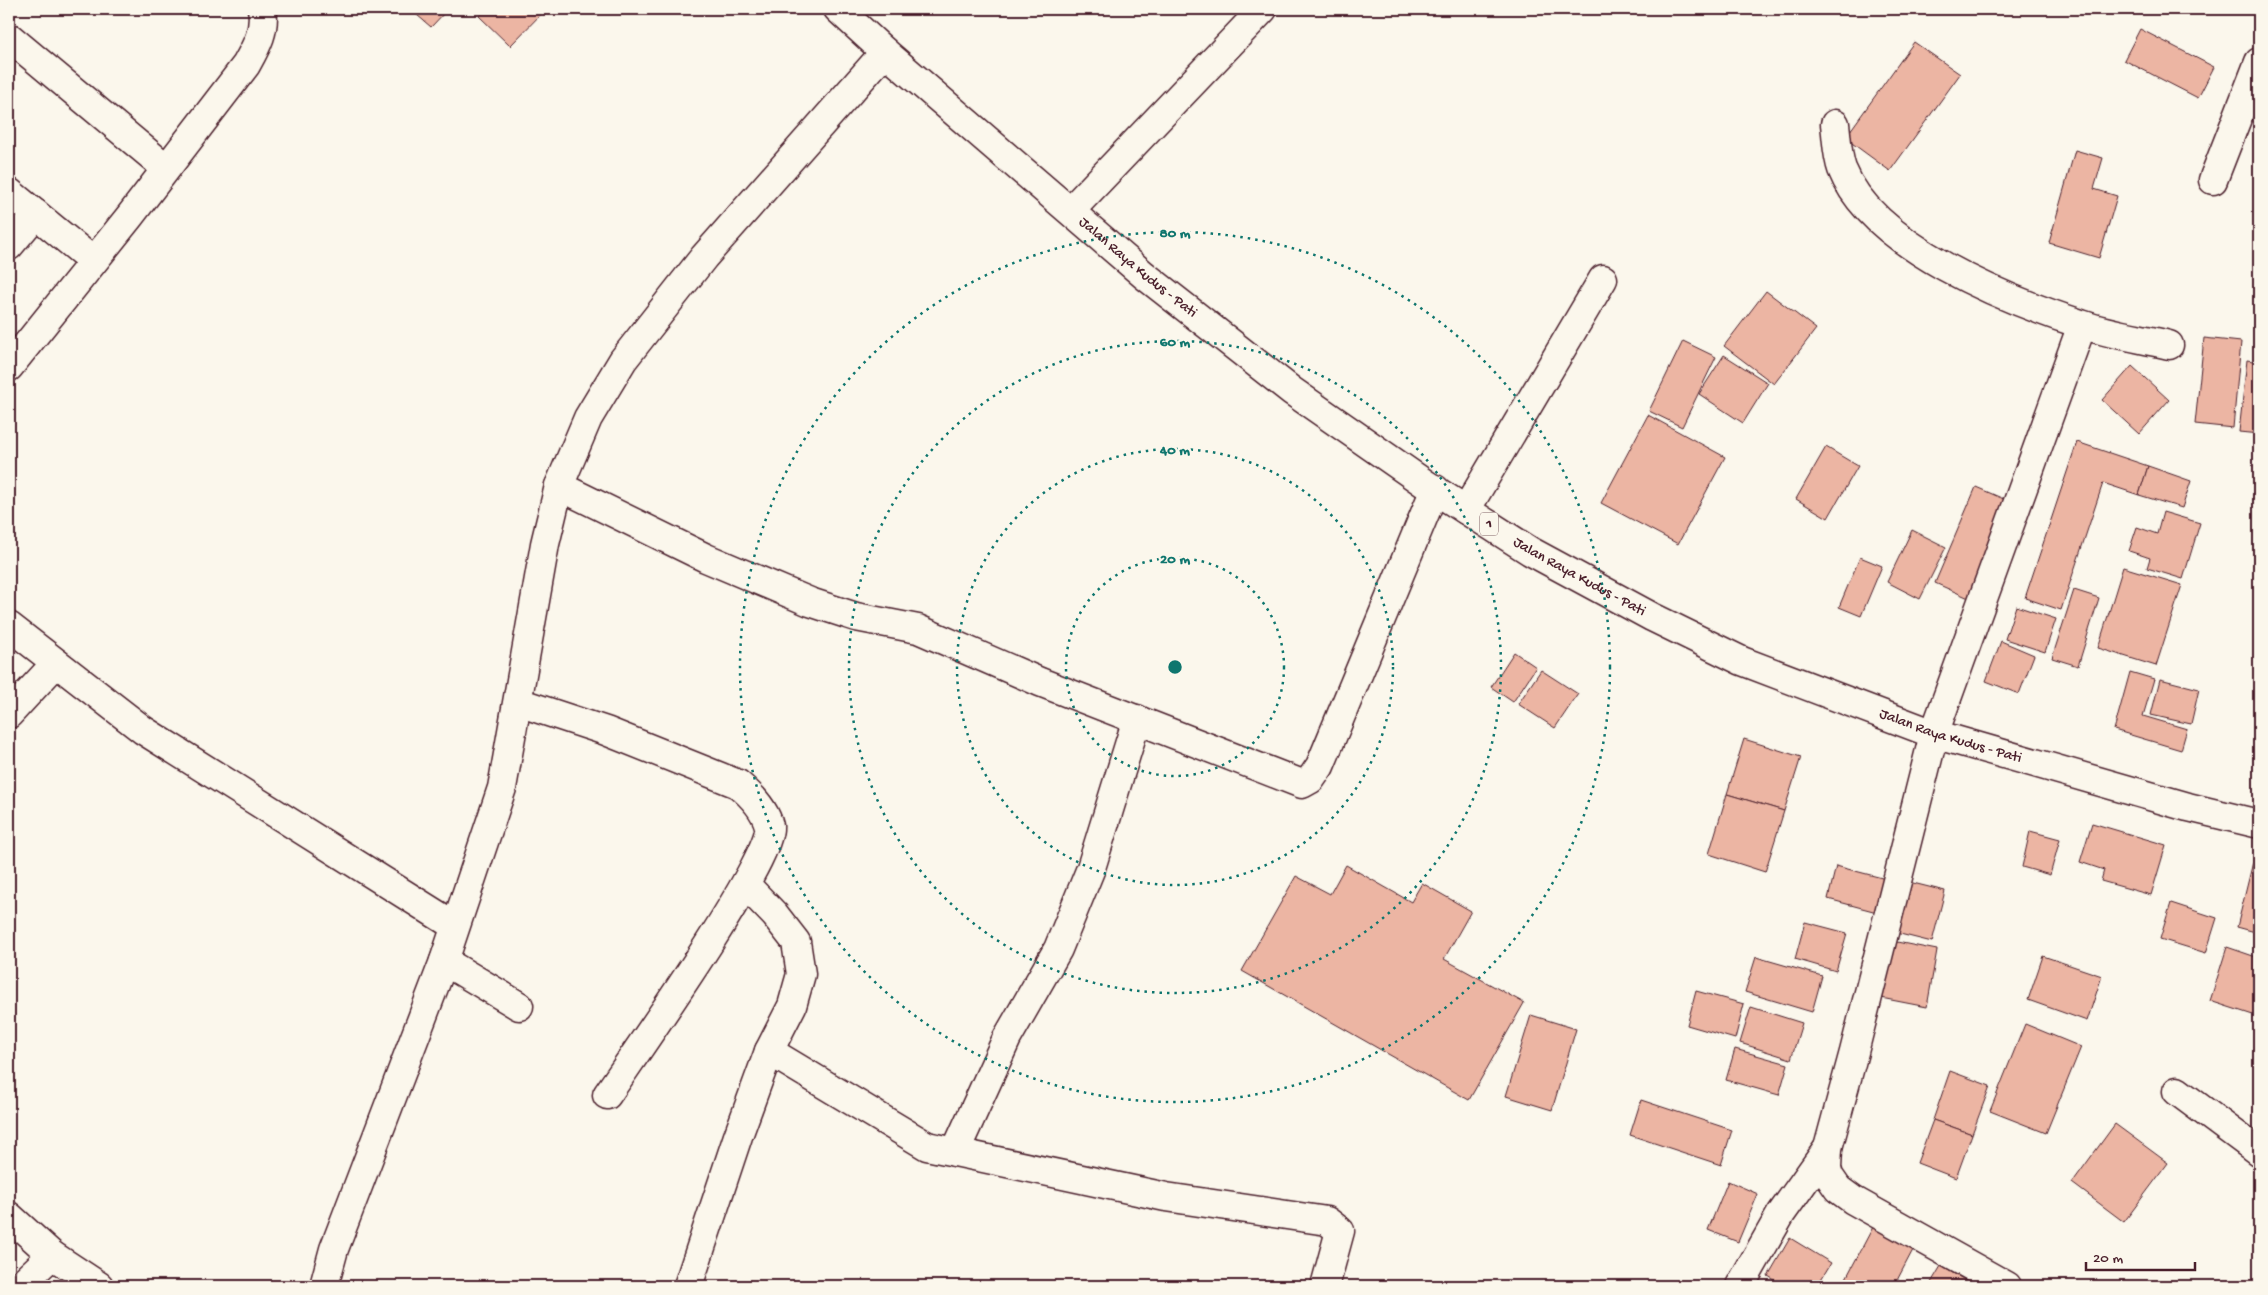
<svg xmlns="http://www.w3.org/2000/svg" width="2268" height="1295" font-family="'Gochi Hand',sans-serif">
<rect width="100%" height="100%" fill="#fbf7ec"/>
<filter id="ink" filterUnits="userSpaceOnUse"><feTurbulence type="fractalNoise" baseFrequency=".02" numOctaves="2"/><feDisplacementMap in="SourceGraphic" scale="10" xChannelSelector="R" yChannelSelector="G"/><feConvolveMatrix kernelMatrix="1 2 1 2 8 2 1 2 1" color-interpolation-filters="sRGB"/></filter>
<g filter="url(#ink)">
<!-- building -->
<g fill="#ecb5a3" stroke="#4a1f2b">
<polygon points="410,9 448,9 431,27"/>
<polygon points="486,9 546,9 510,46 479,16"/>
<polygon points="2140,29 2214,67 2198,98 2124,60"/>
<polygon points="1914,42 1960,74 1890,171 1845,138"/>
<polygon points="2075,150 2103,158 2094,189 2117,196 2099,258 2049,243"/>
<polygon points="1766,291 1816,329 1774,384 1724,346"/>
<polygon points="2204,338 2241,342 2233,428 2195,424"/>
<polygon points="1683,341 1716,357 1682,427 1649,411"/>
<polygon points="1724,355 1768,383 1743,423 1699,394"/>
<polygon points="2247,360 2259,362 2259,434 2239,432"/>
<polygon points="2132,366 2169,400 2139,434 2102,400"/>
<polygon points="1648,415 1725,457 1678,544 1601,503"/>
<polygon points="2077,442 2148,466 2139,495 2103,483 2061,610 2025,598"/>
<polygon points="1826,447 1858,466 1828,518 1796,499"/>
<polygon points="2148,466 2191,481 2182,508 2139,495"/>
<polygon points="1976,487 2013,503 1971,599 1935,583"/>
<polygon points="2163,512 2200,523 2183,579 2147,568 2150,558 2129,551 2137,527 2157,534"/>
<polygon points="1912,530 1946,547 1920,599 1887,582"/>
<polygon points="1860,557 1882,566 1861,616 1839,607"/>
<polygon points="2123,567 2182,585 2156,666 2098,648"/>
<polygon points="2074,590 2099,598 2078,666 2052,658"/>
<polygon points="2016,606 2056,619 2045,652 2005,639"/>
<polygon points="2001,641 2034,655 2019,694 1986,681"/>
<polygon points="1514,652 1536,667 1513,702 1491,687"/>
<polygon points="1541,670 1578,694 1555,728 1518,704"/>
<polygon points="2130,672 2154,679 2143,716 2187,729 2181,750 2114,730"/>
<polygon points="2160,679 2199,689 2191,724 2151,715"/>
<polygon points="1744,739 1801,757 1784,811 1727,794"/>
<polygon points="1727,794 1784,811 1765,872 1709,854"/>
<polygon points="2092,823 2166,845 2151,895 2101,881 2104,870 2080,862"/>
<polygon points="2030,831 2060,839 2050,875 2022,867"/>
<polygon points="2253,862 2259,864 2259,933 2237,927"/>
<polygon points="1346,865 1411,902 1422,883 1471,911 1444,959 1524,1003 1469,1100 1242,971 1296,876 1330,894"/>
<polygon points="1836,866 1886,879 1877,912 1828,899"/>
<polygon points="1905,881 1945,891 1932,942 1892,932"/>
<polygon points="2171,903 2217,918 2206,953 2160,939"/>
<polygon points="1805,922 1847,933 1836,971 1795,959"/>
<polygon points="1892,941 1937,950 1927,1007 1881,998"/>
<polygon points="2227,947 2259,958 2259,1017 2210,1001"/>
<polygon points="2043,956 2102,976 2087,1021 2028,1000"/>
<polygon points="1756,957 1822,976 1812,1012 1745,992"/>
<polygon points="1696,991 1744,1004 1735,1039 1687,1025"/>
<polygon points="1751,1007 1802,1023 1791,1059 1740,1043"/>
<polygon points="1531,1015 1576,1029 1552,1110 1506,1096"/>
<polygon points="2025,1024 2081,1047 2046,1133 1990,1111"/>
<polygon points="1735,1049 1788,1064 1779,1095 1726,1080"/>
<polygon points="1950,1071 1990,1086 1972,1134 1933,1120"/>
<polygon points="1641,1100 1732,1130 1721,1165 1630,1135"/>
<polygon points="1933,1120 1972,1134 1956,1178 1917,1163"/>
<polygon points="2115,1124 2168,1163 2124,1222 2072,1183"/>
<polygon points="1728,1181 1758,1194 1738,1242 1708,1230"/>
<polygon points="1873,1227 1914,1248 1894,1286 1842,1286"/>
<polygon points="1790,1238 1831,1263 1817,1286 1785,1286 1768,1276"/>
<polygon points="1941,1266 1975,1286 1929,1286"/>
</g>
<g fill="none" stroke-linecap="round" stroke-linejoin="round">
<defs>
<g id="minor">
<polyline points="9,37 166,168"/>
<path d="M1835 124C1837 139 1837 155 1842 169 1873 247 2007 300 2081 324 2109 334 2140 338 2169 345"/>
<polyline points="2213,180 2259,62"/>
<polyline points="9,192 93,261"/>
<polyline points="1071,210 1263,9"/>
<polyline points="9,246 36,214"/>
<path d="M9 367 130 216 246 65C256 47 266 30 262 9"/>
<polyline points="559,486 706,558 810,602 856,617 918,629 1040,682 1302,784 1311,779 1320,766 1435,489"/>
<polyline points="1466,510 1603,279"/>
<polyline points="9,626 143,730 455,926"/>
<path d="M518 702 606 731 738 784C751 795 765 809 769 826 775 856 632 1058 607 1095"/>
<polyline points="9,714 56,663"/>
<polyline points="444,961 519,1006"/>
<polyline points="769,1051 927,1146 1166,1197 1327,1221 1340,1231 1325,1286"/>
<polyline points="2177,1091 2259,1152"/>
<polyline points="955,1152 1007,1038 1058,949 1091,868 1137,719"/>
<polyline points="9,1216 52,1255 99,1286"/>
<polyline points="19,1286 52,1255"/>
<polyline points="688,1286 738,1136 769,1051 792,1006 801,974 796,942 775,915 746,885"/>
<polyline points="1740,1286 1781,1214 1828,1148"/>
<polyline points="2007,1286 1853,1200 1838,1189 1829,1176 1827,1168 1828,1148 1854,1052 1934,734 2082,325"/>
</g>
<polyline id="major" points="324,1286 334,1249 444,961 502,788 545,544 559,486 588,418 623,360 704,257 885,52"/>
<g id="highway">
<path id="s1" d="M838 9 885 52 1144 275 1292 391 1424 483 1530 551 1652 617 1742 661 1934 734 2188 807 2259 824"/>
</g>
</defs>
<!-- minor casing -->
<use href="#minor" stroke="#4a1f2b" stroke-width="31"/>
<!-- major casing -->
<use href="#major" stroke="#4a1f2b" stroke-width="31"/>
<!-- highway casing -->
<use href="#highway" stroke="#4a1f2b" stroke-width="31"/>
<!-- minor -->
<use href="#minor" stroke="#fbf7ec" stroke-width="28"/>
<!-- major -->
<use href="#major" stroke="#fbf7ec" stroke-width="28"/>
<!-- highway -->
<use href="#highway" stroke="#fbf7ec" stroke-width="28"/>
</g>
</g>
<!-- distance rings -->
<g fill="none" stroke="#0f766e" stroke-width="2.5" stroke-dasharray="2.5 5">
<circle cx="1175" cy="667" r="109"/>
<circle cx="1175" cy="667" r="218"/>
<circle cx="1175" cy="667" r="326"/>
<circle cx="1175" cy="667" r="435"/>
</g>
<g text-anchor="middle" dominant-baseline="central" stroke-width="4.5" stroke-linejoin="round" paint-order="stroke">
<!-- shield labels -->
<rect fill="#fbf7ec" stroke="#7f6065" stroke-width="1" x="1480" y="512.5" width="18" height="23" rx="4"/>
<g font-size="14" font-weight="bold" fill="#4a1f2b">
<text x="1489" y="524">1</text>
</g>
<!-- street labels -->
<g font-size="15" fill="#4a1f2b" stroke="#fbf7ec">
<text stroke="none"><textPath href="#s1" startOffset="396">Jalan Raya Kudus - Pati</textPath></text>
<text stroke="none"><textPath href="#s1" startOffset="936">Jalan Raya Kudus - Pati</textPath></text>
<text stroke="none"><textPath href="#s1" startOffset="1341">Jalan Raya Kudus - Pati</textPath></text>
</g>
</g>
<circle cx="1175" cy="667" r="8" fill="#0f766e" stroke="#fbf7ec" stroke-width="2.5"/>
<g font-size="15" text-anchor="middle" font-weight="bold" fill="#0f766e" stroke="#fbf7ec" stroke-width="4.5" stroke-linejoin="round" paint-order="stroke">
<text x="1175" y="237">80 m</text>
<text x="1175" y="346">60 m</text>
<text x="1175" y="454">40 m</text>
<text x="1175" y="563">20 m</text>
</g>
<!-- margin -->
<rect width="2268" height="1295" fill="none" stroke="#fbf7ec" stroke-width="30"/>
<rect x="15" y="15" width="2238" height="1265" fill="none" stroke="#4a1f2b" stroke-width="2" filter="url(#ink)"/>
<!-- scale -->
<path d="M2086 1262v8h109v-8" fill="none" stroke="#4a1f2b" stroke-width="2.5"/>
<text x="2093" y="1262" font-size="15" fill="#4a1f2b" stroke="#fbf7ec" stroke-width="4" paint-order="stroke">20 m</text>
</svg>
